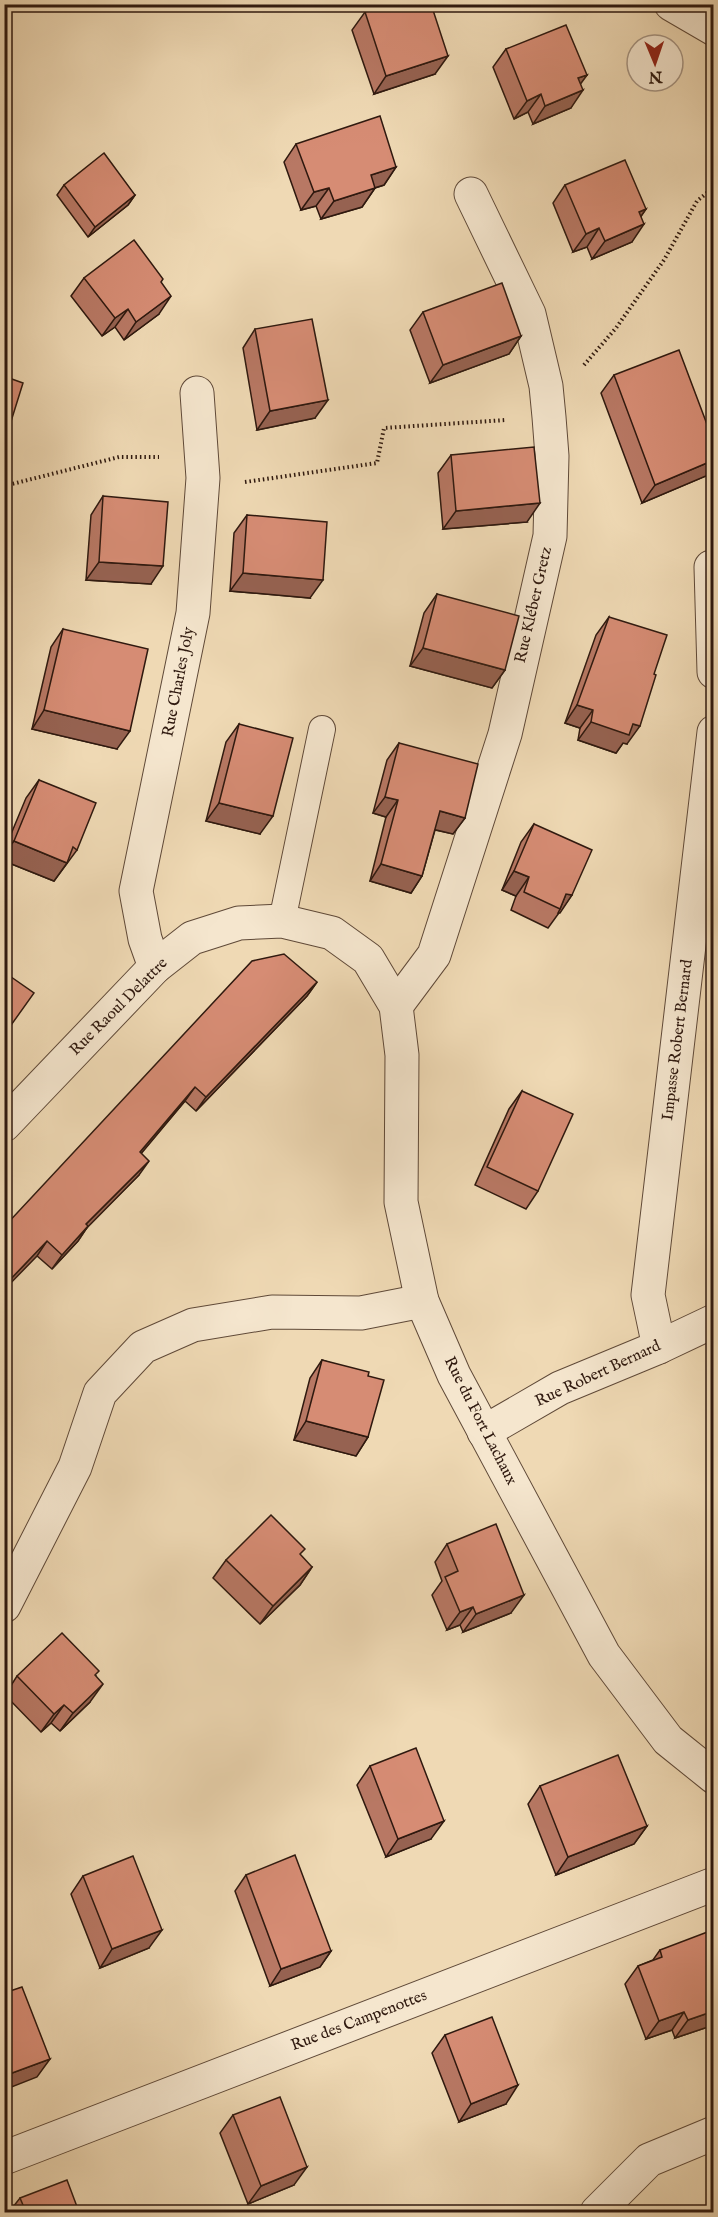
<svg xmlns="http://www.w3.org/2000/svg" width="718" height="2217" font-family="'IM FELL English',serif">
<rect width="100%" height="100%" fill="#efd9b4"/>
<filter id="stains"><feTurbulence type="fractalNoise" baseFrequency=".00333" numOctaves="4"/><feColorMatrix values="0 0 0 0 .2 0 0 0 0 .09 0 0 0 0 .02 0 0 0 .5 -.17"/></filter>
<radialGradient id="worn" r=".72"><stop offset=".6" stop-color="#630" stop-opacity="0"/><stop offset="1" stop-color="#630" stop-opacity=".3"/></radialGradient>
<g fill="none" stroke-linecap="round" stroke-linejoin="round">
<defs>
<polyline id="lane" points="282,921 322,729"/>
<g id="street">
<polyline points="671,4 714,29"/>
<polyline points="711,567 714,672"/>
<polyline points="155,967 145,939 136,891 193,613 203,478 197,393"/>
<polyline points="396,1006 434,955 505,734 550,536 552,456 549,417 546,386 529,314 471,194"/>
<polyline points="4,1125 155,967 192,938 239,923 282,921 332,933 368,959 396,1006 402,1055 401,1202 422,1301 454,1375 604,1655 668,1740 714,1777"/>
<polyline points="659,1347 648,1295 714,732"/>
<polyline points="484,1432 560,1388 659,1347 714,1321"/>
<polyline points="4,1606 75,1467 100,1393 143,1347 193,1325 272,1312 361,1313 422,1301"/>
<polyline points="4,2158 714,1884"/>
<polyline points="597,2212 649,2160 714,2133"/>
</g>
</defs>
<!-- lane casing -->
<use href="#lane" stroke="#5f4938" stroke-width="28"/>
<!-- street casing -->
<use href="#street" stroke="#5f4938" stroke-width="35"/>
<!-- path -->
<g stroke="#2f190f" stroke-width="4" stroke-dasharray="1.5 3" stroke-linecap="butt">
<polyline points="584,365 616,328 664,260 697,201 714,187"/>
<polyline points="245,482 377,463 384,428 506,420"/>
<polyline points="4,486 119,457 159,457"/>
</g>
<!-- lane -->
<use href="#lane" stroke="#f5e6ce" stroke-width="26"/>
<!-- street -->
<use href="#street" stroke="#f5e6ce" stroke-width="33"/>
</g>
<!-- wall -->
<g fill="#b87864" stroke="#2f190f" stroke-width="1.5">
<polygon points="365,12 435,74 374,94 352,30"/>
<polygon points="506,49 587,75 580,83 571,108 533,124 528,112 514,119 493,67"/>
<polygon points="296,144 396,167 384,185 375,188 362,207 321,219 316,206 301,210 284,162"/>
<polygon points="64,185 135,195 128,205 88,237 57,195"/>
<polygon points="565,185 646,209 641,216 632,242 592,259 587,247 573,252 553,203"/>
<polygon points="84,278 161,282 159,314 124,340 115,327 102,336 71,296"/>
<polygon points="423,312 521,336 509,354 430,383 410,330"/>
<polygon points="255,329 315,418 257,430 243,348"/>
<polygon points="614,375 714,443 714,465 706,476 642,503 601,393"/>
<polygon points="451,455 527,522 443,529 438,473"/>
<polygon points="103,496 151,584 86,580 91,515"/>
<polygon points="247,515 310,598 230,591 234,533"/>
<polygon points="437,594 505,670 492,688 410,666 424,613"/>
<polygon points="609,617 627,744 623,743 616,753 578,740 580,728 565,723 596,635"/>
<polygon points="63,629 117,749 32,729 51,647"/>
<polygon points="239,724 260,834 206,821 226,742"/>
<polygon points="399,743 465,818 453,834 435,830 422,876 411,893 370,881 386,817 373,813 387,760"/>
<polygon points="39,780 77,850 54,881 4,861 4,851 26,798"/>
<polygon points="534,824 572,895 548,928 511,910 516,896 502,890 521,842"/>
<polygon points="317,982 307,996 196,1111 185,1101 141,1153 139,1175 88,1226 78,1241 52,1269 4,1227"/>
<polygon points="522,1091 538,1191 526,1209 475,1185 509,1109"/>
<polygon points="322,1360 368,1376 368,1437 356,1456 294,1440 310,1378"/>
<polygon points="447,1544 511,1613 463,1632 460,1625 447,1630 432,1595 442,1581 435,1562"/>
<polygon points="226,1560 312,1567 300,1585 260,1624 213,1578"/>
<polygon points="17,1676 96,1676 90,1702 60,1731 51,1723 41,1732 5,1695"/>
<polygon points="370,1766 431,1839 386,1857 357,1785"/>
<polygon points="540,1786 647,1826 634,1844 556,1875 528,1804"/>
<polygon points="246,1875 331,1951 320,1967 270,1986 235,1891"/>
<polygon points="83,1876 149,1948 100,1968 71,1894"/>
<polygon points="714,1942 714,2025 675,2038 672,2030 646,2039 625,1984 638,1966 653,1960 660,1950"/>
<polygon points="445,2035 506,2104 459,2122 432,2053"/>
<polygon points="233,2115 294,2185 248,2204 220,2133"/>
<polygon points="20,2198 79,2212 9,2212"/>
</g>
<!-- shaded-wall -->
<g fill="#966251" stroke="#2f190f" stroke-width="1.5">
<polygon points="448,56 435,74 374,94 386,76"/>
<polygon points="587,75 574,93 578,78"/>
<polygon points="583,90 571,108 533,124 545,106"/>
<polygon points="541,94 528,112 514,119 527,101"/>
<polygon points="396,167 384,185 358,193 371,175"/>
<polygon points="329,188 316,206 301,210 314,192"/>
<polygon points="375,188 362,207 321,219 334,201"/>
<polygon points="135,195 128,205 88,237 95,227"/>
<polygon points="646,209 633,228 639,212"/>
<polygon points="644,224 632,242 592,259 605,241"/>
<polygon points="599,228 587,247 573,252 586,234"/>
<polygon points="171,296 159,314 124,340 136,322"/>
<polygon points="128,309 115,327 102,336 115,318"/>
<polygon points="521,336 509,354 430,383 443,365"/>
<polygon points="328,400 315,418 257,430 270,411"/>
<polygon points="714,460 714,465 706,476 642,503 655,485"/>
<polygon points="540,503 527,522 443,529 456,511"/>
<polygon points="99,562 163,566 151,584 86,580"/>
<polygon points="243,573 323,580 310,598 230,591"/>
<polygon points="423,648 505,670 492,688 410,666"/>
<polygon points="577,705 593,710 580,728 565,723"/>
<polygon points="44,710 130,731 117,749 32,729"/>
<polygon points="591,722 633,724 640,726 627,744 623,743 616,753 578,740"/>
<polygon points="385,797 398,800 386,817 373,813"/>
<polygon points="219,803 273,816 260,834 206,821"/>
<polygon points="440,811 465,818 453,834 428,828"/>
<polygon points="14,841 67,863 54,881 4,861 4,854"/>
<polygon points="381,864 422,876 411,893 370,881"/>
<polygon points="514,871 529,877 516,896 502,890"/>
<polygon points="566,894 572,895 560,913 558,913 560,909"/>
<polygon points="317,982 307,996 196,1111 206,1097"/>
<polygon points="195,1087 185,1101 130,1167 140,1152"/>
<polygon points="149,1161 139,1175 76,1239 86,1224"/>
<polygon points="88,1226 78,1241 52,1269 62,1255"/>
<polygon points="47,1241 37,1256 4,1290 4,1286"/>
<polygon points="306,1421 368,1437 356,1456 294,1440"/>
<polygon points="312,1567 300,1585 260,1624 273,1606"/>
<polygon points="524,1595 511,1613 463,1632 476,1614"/>
<polygon points="473,1607 460,1625 447,1630 460,1612"/>
<polygon points="103,1684 90,1702 60,1731 73,1713"/>
<polygon points="64,1705 51,1723 41,1732 54,1714"/>
<polygon points="444,1821 431,1839 386,1857 398,1839"/>
<polygon points="647,1826 634,1844 556,1875 568,1857"/>
<polygon points="162,1930 149,1948 100,1968 112,1949"/>
<polygon points="331,1951 320,1967 270,1986 281,1969"/>
<polygon points="714,2011 714,2025 675,2038 688,2020"/>
<polygon points="684,2012 672,2030 646,2039 659,2021"/>
<polygon points="50,2059 37,2077 4,2090 4,2076"/>
<polygon points="518,2085 506,2104 459,2122 471,2104"/>
<polygon points="307,2167 294,2185 248,2204 261,2186"/>
</g>
<!-- building -->
<g fill="#d68c74" stroke="#2f190f" stroke-width="1.5">
<polygon points="387,4 431,4 448,56 386,76 365,12"/>
<polygon points="566,25 587,75 578,78 583,90 545,106 541,94 527,101 506,49"/>
<polygon points="380,116 396,167 371,175 375,188 334,201 329,188 314,192 296,144"/>
<polygon points="104,153 135,195 95,227 64,185"/>
<polygon points="625,160 646,209 639,212 644,224 605,241 599,228 586,234 565,185"/>
<polygon points="134,240 163,279 161,282 171,296 136,322 128,309 115,318 84,278"/>
<polygon points="502,283 521,336 443,365 423,312"/>
<polygon points="312,319 328,400 270,411 255,329"/>
<polygon points="679,350 714,443 714,460 655,485 614,375"/>
<polygon points="4,371 11,373 9,378 23,383 8,431 4,430"/>
<polygon points="534,447 540,503 456,511 451,455"/>
<polygon points="103,496 168,502 163,566 99,562"/>
<polygon points="247,515 327,522 323,580 243,573"/>
<polygon points="437,594 519,616 505,670 423,648"/>
<polygon points="609,617 667,635 654,674 656,675 640,726 633,724 629,735 591,722 593,710 577,705"/>
<polygon points="63,629 148,649 130,731 44,710"/>
<polygon points="239,724 293,738 273,816 219,803"/>
<polygon points="399,743 478,764 465,818 440,811 422,876 381,864 398,800 385,797"/>
<polygon points="39,780 96,803 77,850 73,847 67,863 14,841"/>
<polygon points="534,824 592,850 572,895 566,894 560,909 524,892 529,877 514,871"/>
<polygon points="284,954 317,982 206,1097 195,1087 140,1152 149,1161 86,1224 88,1226 62,1255 47,1241 4,1286 4,1227 252,961"/>
<polygon points="4,972 34,993 4,1035"/>
<polygon points="522,1091 573,1114 538,1191 487,1167"/>
<polygon points="322,1360 369,1372 368,1376 384,1380 368,1437 306,1421"/>
<polygon points="271,1515 305,1549 300,1554 312,1567 273,1606 226,1560"/>
<polygon points="496,1524 524,1595 476,1614 473,1607 460,1612 445,1577 458,1571 447,1544"/>
<polygon points="62,1633 99,1671 95,1675 103,1684 73,1713 64,1705 54,1714 17,1676"/>
<polygon points="416,1748 444,1821 398,1839 370,1766"/>
<polygon points="618,1755 647,1826 568,1857 540,1786"/>
<polygon points="295,1855 331,1951 281,1969 246,1875"/>
<polygon points="133,1856 162,1930 112,1949 83,1876"/>
<polygon points="710,1931 714,1942 714,2011 688,2020 684,2012 659,2021 638,1966 662,1957 660,1950"/>
<polygon points="22,1987 50,2059 4,2076 4,1993"/>
<polygon points="492,2017 518,2085 471,2104 445,2035"/>
<polygon points="280,2097 307,2167 261,2186 233,2115"/>
<polygon points="67,2180 79,2212 26,2212 20,2198"/>
</g>
<g text-anchor="middle" dominant-baseline="central" stroke-width="5" stroke-linejoin="round" paint-order="stroke">
<!-- street labels -->
<g font-size="16" fill="#2f190f" stroke="#f5e6ce">
<text transform="translate(534 605) rotate(-77)">Rue Kléber Gretz</text>
<text transform="translate(179 682) rotate(-79)">Rue Charles Joly</text>
<text transform="translate(119 1007) rotate(-45)">Rue Raoul Delattre</text>
<text transform="translate(678 1040) rotate(-83)">Impasse Robert Bernard</text>
<text transform="translate(598 1374) rotate(-25)">Rue Robert Bernard</text>
<text transform="translate(480 1421) rotate(63)">Rue du Fort Lachaux</text>
<text transform="translate(359 2021) rotate(-21)">Rue des Campenottes</text>
</g>
</g>
<!-- margin -->
<rect width="718" height="2217" fill="none" stroke="#efd9b4" stroke-width="24"/>
<rect x="6" y="6" width="706" height="2205" fill="none" stroke="#2f190f" stroke-width="3"/>
<rect x="12" y="12" width="694" height="2193" fill="none" stroke="#2f190f" stroke-width="1.5"/>
<!-- north arrow -->
<g transform="translate(655 63) rotate(178)"><circle r="28" fill="#f5e6ce" stroke="#a69482" stroke-width="1.5"/>
<path d="M0-4.5L10 22L0 15L-10 22Z" fill="#8f2418"/>
<text y="-9" font-size="16" font-weight="bold" text-anchor="middle" fill="#2f190f">N</text>
</g>
<rect width="100%" height="100%" filter="url(#stains)"/>
<rect width="100%" height="100%" fill="url(#worn)"/>
</svg>
